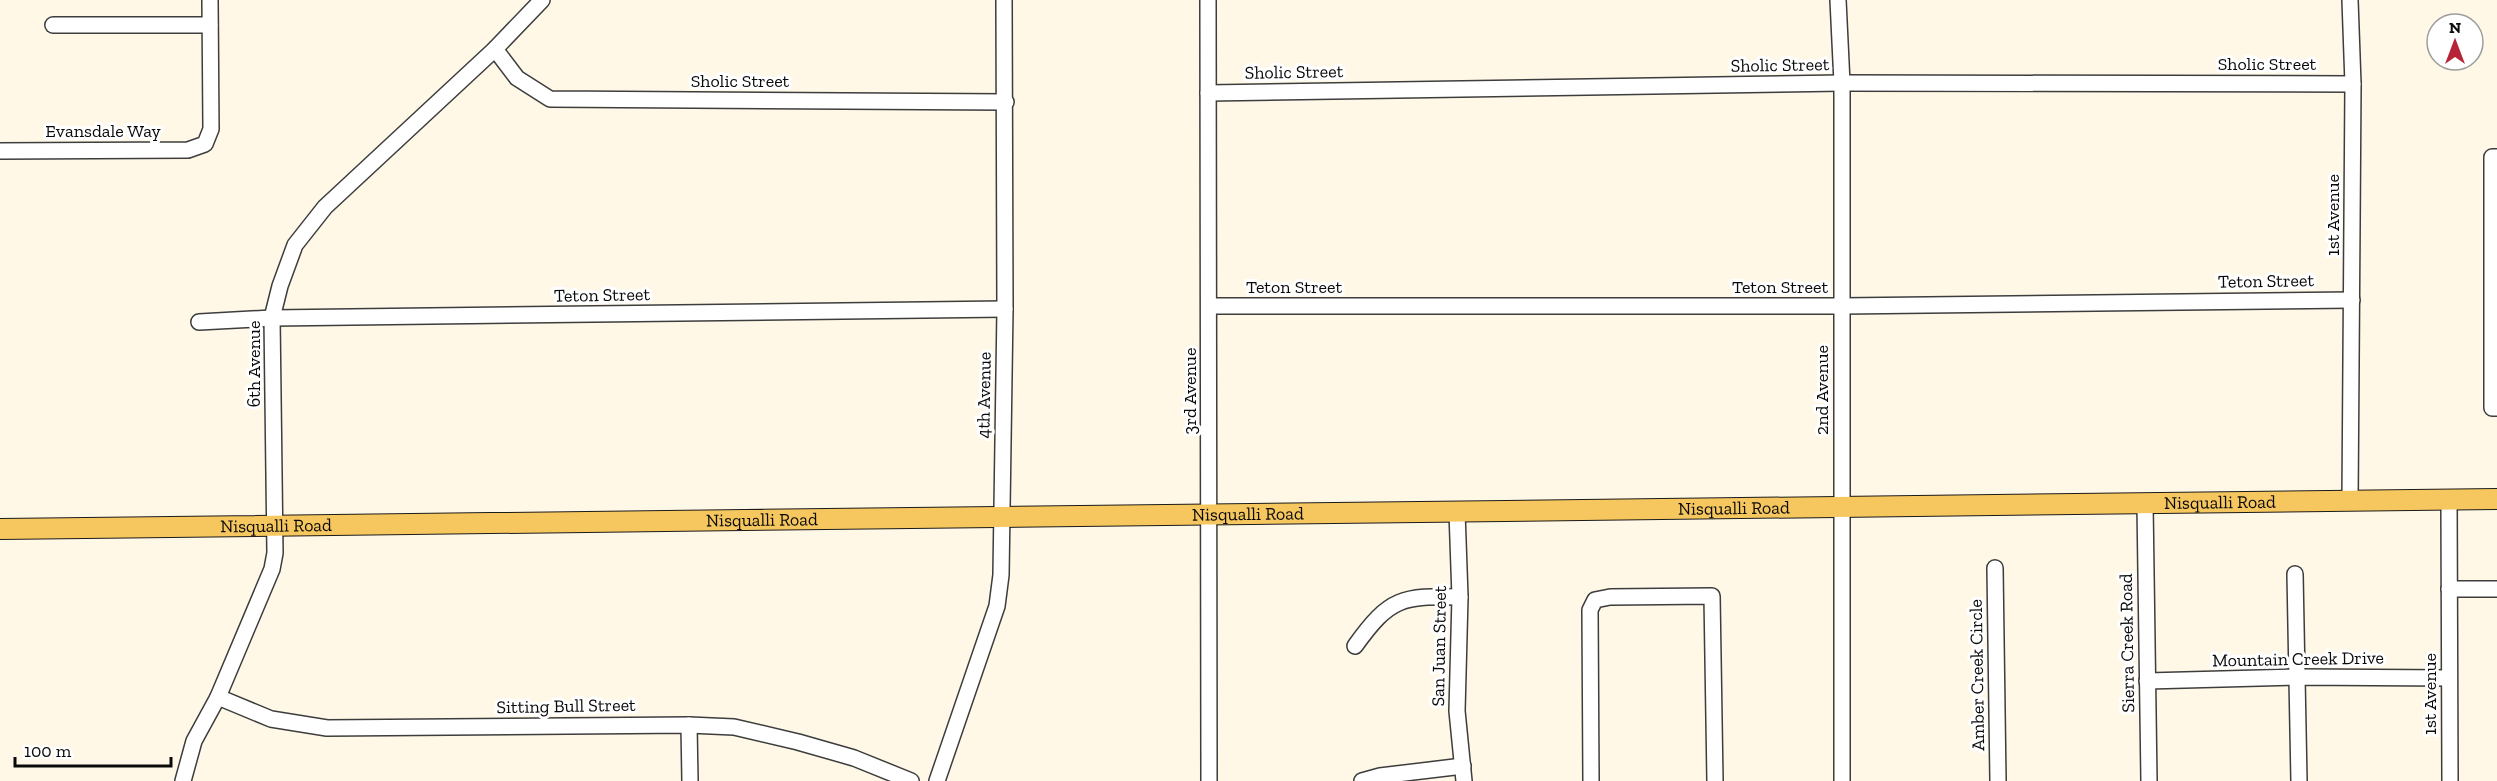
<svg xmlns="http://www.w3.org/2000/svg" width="2497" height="781" font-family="'Zilla Slab',serif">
<rect width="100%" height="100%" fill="#fff8e7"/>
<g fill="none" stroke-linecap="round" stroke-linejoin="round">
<defs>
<g id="minor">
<polyline points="1208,0 1209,781"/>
<polyline points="1838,0 1842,83 1842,781"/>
<polyline points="53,25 210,25"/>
<polyline points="495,49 517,78 550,99 1006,102"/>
<polyline points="1208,93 1842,83 2353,84"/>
<polyline points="0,151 188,150 205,144 211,129 210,0"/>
<polyline points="2497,157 2492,157 2492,408 2497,408"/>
<polyline points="1209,306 1842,306 2352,300"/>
<polyline points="199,322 272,318 1005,309"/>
<polyline points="2449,500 2450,781"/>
<polyline points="2350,501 2353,84 2350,0"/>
<polyline points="2145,504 2149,781"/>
<polyline points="1457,512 1460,597 1457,711 1464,781"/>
<polyline points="1995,568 1998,781"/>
<polyline points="2295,574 2299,781"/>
<polyline points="2449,589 2497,589"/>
<path d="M1355 646C1390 597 1402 596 1460 597"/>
<polyline points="2147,681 2298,677 2449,678"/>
<polyline points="218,697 271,719 327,728 689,725 734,727 798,742 854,758 911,781"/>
<polyline points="689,725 690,781"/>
<polyline points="183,781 194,741 218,697 272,569 275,553 272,318 280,286 295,245 325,207 495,49 542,0"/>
<polyline points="937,781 997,606 1001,575 1005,309 1004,0"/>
<polyline points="1362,781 1380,776 1463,766"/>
<polyline points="1591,781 1590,610 1595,600 1610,597 1712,596 1715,781"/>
</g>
<g id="major">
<path id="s1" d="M0 529 2497 499"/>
</g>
</defs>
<!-- minor casing -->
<use href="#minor" stroke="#3d3d3d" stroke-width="18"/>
<!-- major casing -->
<use href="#major" stroke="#1b1b1b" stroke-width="22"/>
<!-- minor -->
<use href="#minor" stroke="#fff" stroke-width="15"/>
<!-- major -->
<use href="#major" stroke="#f6c75f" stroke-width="20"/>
</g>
<g text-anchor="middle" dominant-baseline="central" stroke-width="6" stroke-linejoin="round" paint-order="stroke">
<!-- street labels -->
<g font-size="18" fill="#0a0a0a" stroke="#fff">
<text x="2267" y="64">Sholic Street</text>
<text transform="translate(1780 65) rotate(-1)">Sholic Street</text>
<text transform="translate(1294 72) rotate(-1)">Sholic Street</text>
<text x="740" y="81">Sholic Street</text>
<text x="103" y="131">Evansdale Way</text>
<text transform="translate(2333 215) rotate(-90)">1st Avenue</text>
<text transform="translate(2266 281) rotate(-1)">Teton Street</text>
<text x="1294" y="287">Teton Street</text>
<text x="1780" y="287">Teton Street</text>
<text transform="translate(602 295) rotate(-1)">Teton Street</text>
<text transform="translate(254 364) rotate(-90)">6th Avenue</text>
<text transform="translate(1822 390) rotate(-90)">2nd Avenue</text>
<text transform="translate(1190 391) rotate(-90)">3rd Avenue</text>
<text transform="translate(984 395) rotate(-89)">4th Avenue</text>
<text stroke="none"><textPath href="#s1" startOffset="2220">Nisqualli Road</textPath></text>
<text stroke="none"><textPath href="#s1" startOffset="1734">Nisqualli Road</textPath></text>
<text stroke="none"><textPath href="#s1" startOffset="1248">Nisqualli Road</textPath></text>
<text stroke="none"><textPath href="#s1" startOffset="762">Nisqualli Road</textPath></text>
<text stroke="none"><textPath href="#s1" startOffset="276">Nisqualli Road</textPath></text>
<text transform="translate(2127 643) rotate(-91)">Sierra Creek Road</text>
<text transform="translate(1439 646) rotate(-89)">San Juan Street</text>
<text transform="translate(2298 659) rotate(-1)">Mountain Creek Drive</text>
<text transform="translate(1977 675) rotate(-91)">Amber Creek Circle</text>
<text transform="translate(2430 694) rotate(-90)">1st Avenue</text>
<text transform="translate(566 706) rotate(-1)">Sitting Bull Street</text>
</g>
</g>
<!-- north arrow -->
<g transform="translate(2455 42)"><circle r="28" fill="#ffffff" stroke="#9d9d9d" stroke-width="1.5"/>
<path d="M0-4.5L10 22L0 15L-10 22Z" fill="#b62537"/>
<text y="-9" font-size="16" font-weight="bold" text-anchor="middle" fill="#0a0a0a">N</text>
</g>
<!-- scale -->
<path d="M15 757v9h156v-9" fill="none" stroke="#0a0a0a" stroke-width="3"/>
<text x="24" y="757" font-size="18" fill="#0a0a0a" stroke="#ffffff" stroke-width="4.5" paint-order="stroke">100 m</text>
</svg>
